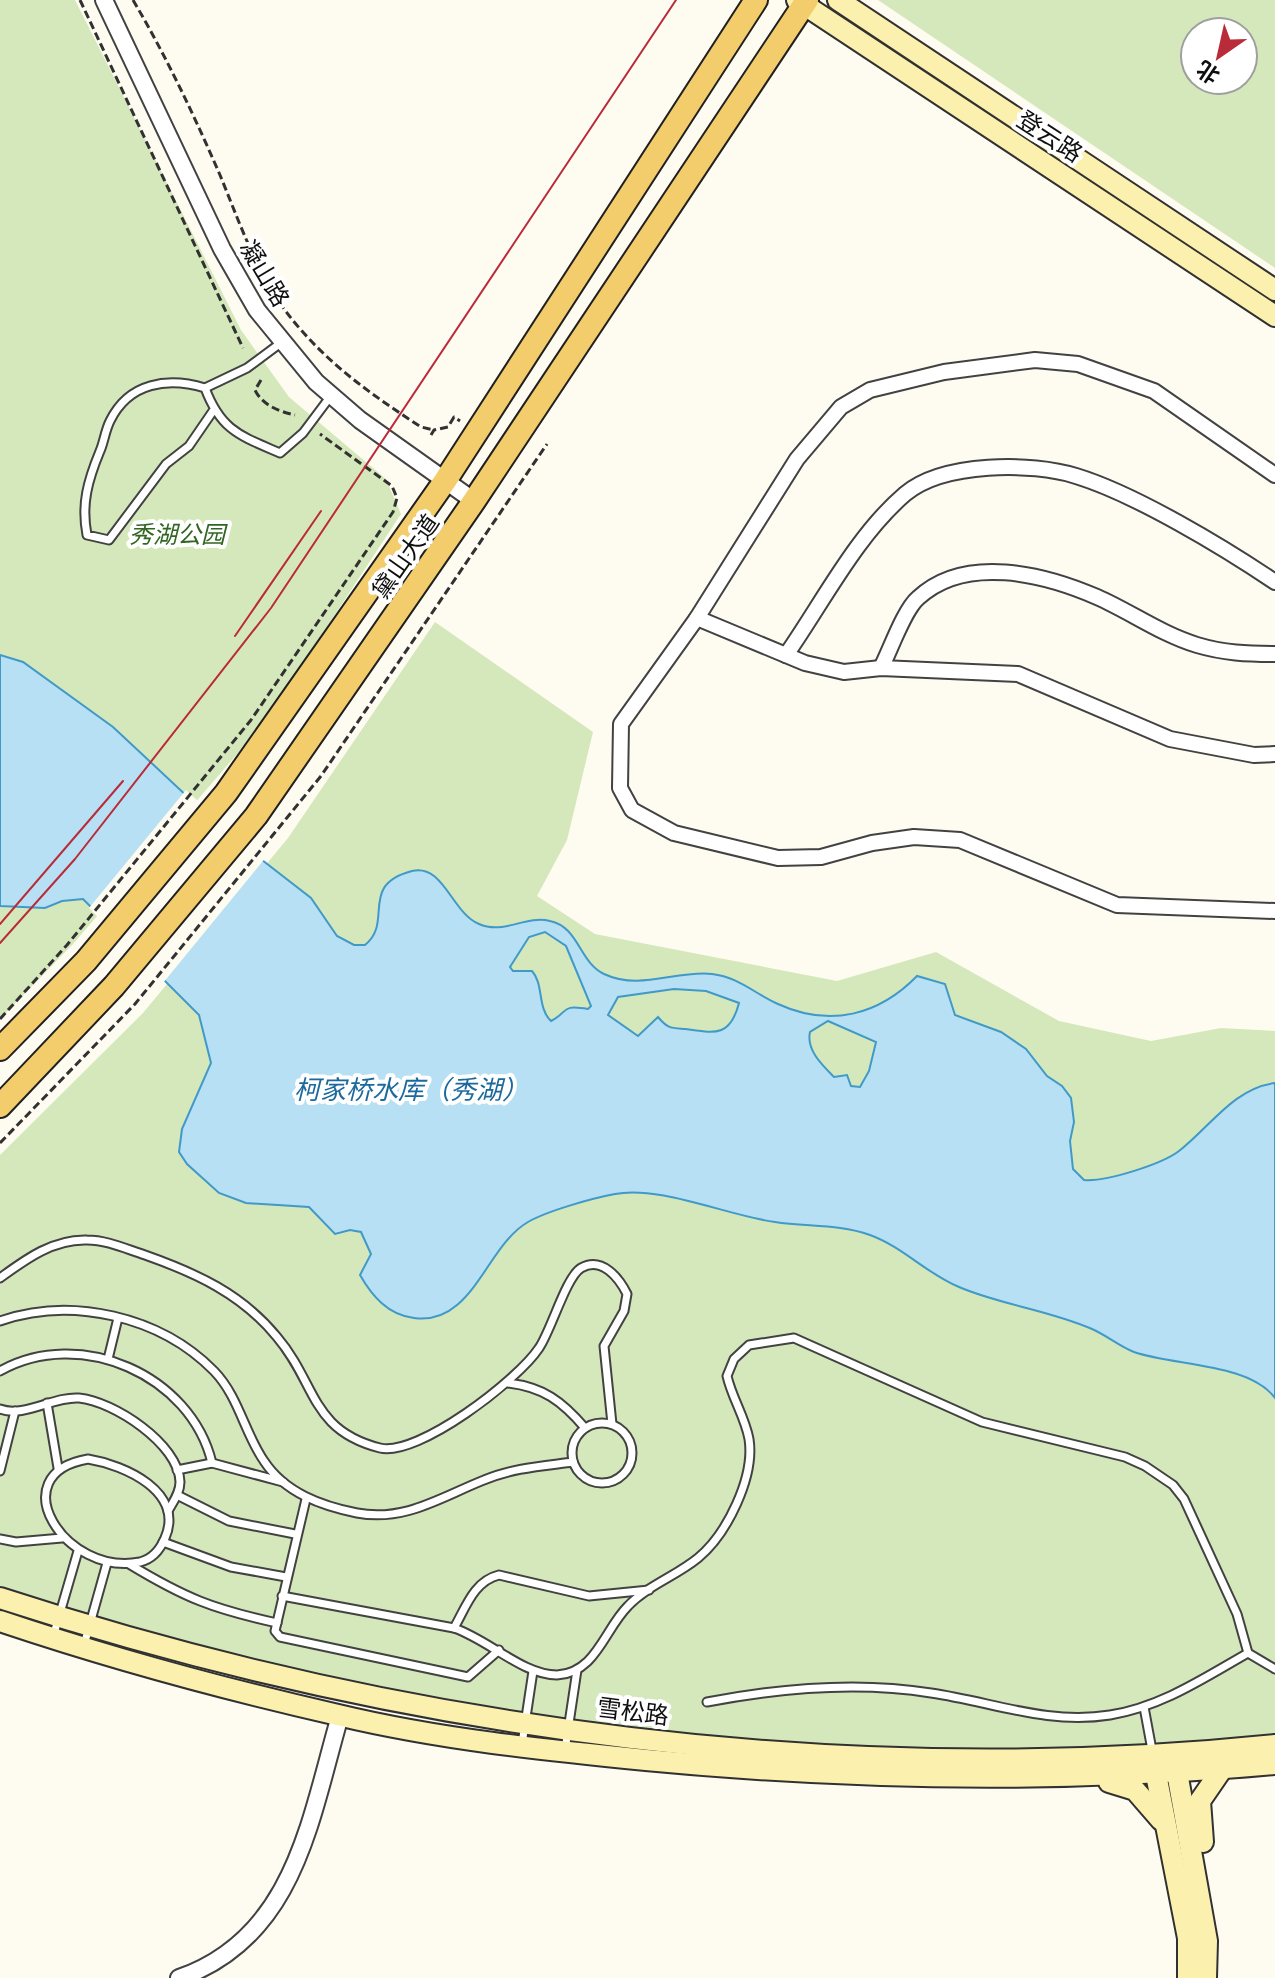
<svg xmlns="http://www.w3.org/2000/svg" width="1275" height="1978" font-family="'IBM Plex Serif','Noto Sans SC',serif">
<rect width="100%" height="100%" fill="#fefbf1"/>
<!-- green -->
<g fill="#d5e8bb" fill-rule="evenodd">
<polygon points="0,0 75,0 241,330 289,397 386,479 401,514 263,724 73,944 0,1019"/>
<path d="M878 0H1275V268ZM1195 32H1243V80H1195Z"/>
<path d="M435 622 593 732 567 840 537 896 595 934 837 981 936 952 1059 1021 1151 1041 1221 1028 1275 1031V1735C966 1767 648 1743 344 1683 306 1676 268 1663 231 1653 153 1632 76 1611 0 1586V1155L143 1013 288 838Z"/>
</g>
<!-- water -->
<path fill="#b7e0f4" stroke="#4199c8" stroke-width="2" fill-rule="evenodd" d="M0 655 23 662 113 727 221 828 311 898 337 936 354 945H365C394 922 358 885 412 871 443 863 452 913 479 924 504 935 525 915 550 921 579 927 579 962 604 974 640 991 676 970 712 974 739 977 755 994 778 1004 830 1028 879 1015 917 976L945 984 955 1015 1001 1032 1026 1049 1047 1076 1062 1086 1071 1098 1074 1122 1070 1141 1073 1169 1084 1180C1106 1182 1162 1164 1179 1151 1210 1127 1234 1088 1275 1083V1398C1249 1363 1174 1366 1134 1352 1119 1346 1106 1335 1092 1329 1049 1310 1001 1305 959 1287 927 1274 903 1247 870 1235 839 1224 807 1227 775 1222 729 1216 659 1185 615 1194 593 1198 547 1211 528 1222 486 1246 473 1326 414 1318 388 1315 372 1296 360 1275L371 1254 361 1232 350 1230 335 1234 309 1207 246 1203 219 1193 187 1164 179 1152 182 1129 211 1063 199 1015 83 899 62 901 45 908 0 906ZM545 932 566 946 591 1006 588 1009C560 1004 569 1012 551 1021 537 1008 544 984 532 971H513L510 967 529 937ZM674 989 706 991 739 1003C730 1038 714 1033 685 1029 671 1028 668 1029 658 1017L638 1036 608 1015 618 997ZM828 1021 876 1042 869 1071 860 1087 851 1086 847 1075 834 1077C822 1065 806 1050 810 1032Z"/>
<!-- pier -->
<polygon fill="#fefbf1" points="186,790 224,825 267,856 163,983 89,908"/>
<g fill="none" stroke-linecap="round" stroke-linejoin="round">
<defs>
<g id="service">
<polyline points="205,388 247,368 282,342"/>
<path d="M213 411 189 446 166 464 109 540 87 535C81 504 88 480 100 451 104 442 105 431 110 421 129 382 168 377 205 388 221 431 241 436 280 453L303 433 330 397"/>
<path d="M0 1278C26 1259 53 1239 87 1240 107 1240 126 1249 145 1255 196 1273 242 1294 277 1337 317 1384 310 1430 380 1448 418 1457 518 1380 539 1348 551 1331 566 1277 581 1268 602 1256 619 1278 627 1294L624 1311 604 1346 612 1424"/>
<path d="M0 1321C71 1296 160 1316 214 1371 239 1397 244 1432 264 1461 285 1493 322 1506 357 1513 405 1522 441 1497 484 1480 512 1468 543 1466 573 1462"/>
<polyline points="108,1359 118,1318"/>
<path d="M0 1371C80 1326 191 1375 212 1463"/>
<path d="M508 1383C543 1387 562 1401 585 1428"/>
<polyline points="47,1403 58,1468"/>
<path d="M0 1409C24 1418 54 1396 79 1398 113 1401 179 1444 180 1482 180 1493 173 1502 168 1511"/>
<circle cx="602" cy="1453" r="30"/>
<path d="M88 1459C125 1465 185 1492 165 1538 160 1550 152 1559 140 1562 65 1577 0 1474 88 1459Z"/>
<polyline points="177,1470 212,1463 283,1482"/>
<polyline points="0,1471 15,1411"/>
<polyline points="177,1495 229,1521 295,1534"/>
<polyline points="306,1499 275,1631 280,1637 468,1677 499,1650"/>
<polyline points="0,1539 16,1542 62,1538"/>
<polyline points="163,1542 231,1567 286,1577"/>
<path d="M129 1564C185 1598 213 1609 277 1623"/>
<path d="M282 1596 454 1628C489 1640 523 1675 557 1675 596 1673 604 1630 628 1606 647 1586 676 1576 698 1558 727 1534 755 1477 749 1439 745 1417 732 1398 727 1376L734 1359 749 1345 794 1338 982 1422 1125 1457 1145 1466 1173 1485 1184 1499 1237 1614 1248 1653 1275 1669"/>
<path d="M454 1628C466 1607 474 1581 499 1575L589 1596 649 1590"/>
<polyline points="53,1637 78,1551"/>
<polyline points="84,1645 107,1563"/>
<path d="M707 1702C780 1688 857 1681 931 1693 993 1702 1047 1725 1110 1715 1161 1707 1204 1678 1248 1653"/>
<polyline points="1144,1707 1152,1750"/>
<polyline points="522,1744 533,1671"/>
<polyline points="565,1750 577,1670"/>
</g>
<g id="minor">
<polyline points="1275,475 1154,391 1078,364 1035,360 944,372 870,390 841,407 797,459 697,618 621,724 620,788 632,810 674,833 778,858 821,857 872,843 914,837 960,840 1117,905 1275,911"/>
<polyline points="697,618 805,663 844,672 881,668 1018,674 1170,739 1254,755 1275,754"/>
<path d="M786 655C823 602 856 536 905 494 943 462 1032 462 1076 476 1135 494 1223 547 1275 582"/>
<path d="M881 668C890 651 904 610 918 598 965 554 1044 574 1097 597 1131 612 1161 634 1197 645 1224 653 1247 654 1275 654"/>
</g>
<g id="tertiary">
<polyline points="104,0 222,249 257,310 316,382 360,420 474,501"/>
<path d="M179 1978C295 1938 310 1819 340 1716"/>
</g>
<g id="secondary">
<polyline points="797,0 1275,316"/>
<polyline points="838,0 1275,290"/>
<path d="M0 1598C408 1731 847 1789 1275 1745"/>
<path d="M0 1621C110 1658 224 1689 338 1715 438 1739 544 1750 646 1760 855 1780 1066 1783 1275 1764"/>
<polyline points="1175,1761 1207,1941 1206,1978"/>
<polyline points="1154,1764 1188,1938 1188,1978"/>
<polyline points="1109,1782 1135,1790 1161,1820"/>
<polyline points="1203,1842 1200,1801 1222,1769"/>
</g>
<g id="primary">
<polyline points="0,1049 86,961 226,793 445,481 756,0"/>
<polyline points="0,1106 114,986 256,816 474,501 807,0"/>
</g>
</defs>
<!-- service casing -->
<use href="#service" stroke="#424242" stroke-width="11"/>
<!-- minor casing -->
<use href="#minor" stroke="#424242" stroke-width="18"/>
<!-- tertiary casing -->
<use href="#tertiary" stroke="#424242" stroke-width="20"/>
<!-- secondary casing -->
<use href="#secondary" stroke="#313131" stroke-width="24"/>
<!-- primary casing -->
<use href="#primary" stroke="#202020" stroke-width="26"/>
<!-- path -->
<g stroke="#313131" stroke-width="3" stroke-dasharray="8 4" stroke-linecap="butt">
<polyline points="80,0 243,348"/>
<path d="M133 0C166 56 194 115 220 175 243 231 261 286 302 331 336 370 378 399 421 427L434 430"/>
<path d="M261 380 255 390C262 405 280 412 295 415"/>
<polyline points="431,435 434,430 448,427 454,417 460,421"/>
<polyline points="0,1019 67,945 251,720 393,512 397,498 392,486 320,434"/>
<polyline points="0,1143 135,1004 321,776 547,444"/>
</g>
<!-- service -->
<use href="#service" stroke="#fff" stroke-width="7"/>
<!-- minor -->
<use href="#minor" stroke="#fff" stroke-width="14"/>
<!-- tertiary -->
<use href="#tertiary" stroke="#fff" stroke-width="16"/>
<!-- secondary -->
<use href="#secondary" stroke="#fcf0ae" stroke-width="20"/>
<!-- primary -->
<use href="#primary" stroke="#f3cc6c" stroke-width="22"/>
<!-- tram -->
<g stroke="#ba2b39" stroke-width="2">
<polyline points="235,636 321,511"/>
<polyline points="0,924 123,781"/>
<polyline points="0,943 75,859 271,608 676,0"/>
</g>
</g>
<g text-anchor="middle" dominant-baseline="central" stroke-width="8" stroke-linejoin="round" paint-order="stroke">
<!-- street labels -->
<g font-size="24" fill="#0f0f0f" stroke="#fff">
<text transform="translate(1050 136) rotate(33)">登云路</text>
<text transform="translate(265 273) rotate(59)">凝山路</text>
<text transform="translate(405 556) rotate(-55)">黛山大道</text>
<text transform="translate(633 1711) rotate(7)">雪松路</text>
</g>
<!-- park labels -->
<g font-size="24" font-style="italic" fill="#326521" stroke="#fff">
<text x="177" y="534">秀湖公园</text>
</g>
<!-- water labels -->
<g font-size="26" font-style="italic" fill="#1c6a9d" stroke="#fff">
<text x="411" y="1089">柯家桥水库（秀湖）</text>
</g>
</g>
<!-- north arrow -->
<g transform="translate(1219 56) rotate(214)"><circle r="38" fill="#ffffff" stroke="#9f9f9f" stroke-width="2"/>
<path d="M0-6L14 30L0 20L-14 30Z" fill="#ba2b39"/>
<text y="-12" font-size="22" font-weight="bold" text-anchor="middle" fill="#0f0f0f">北</text>
</g>
</svg>
